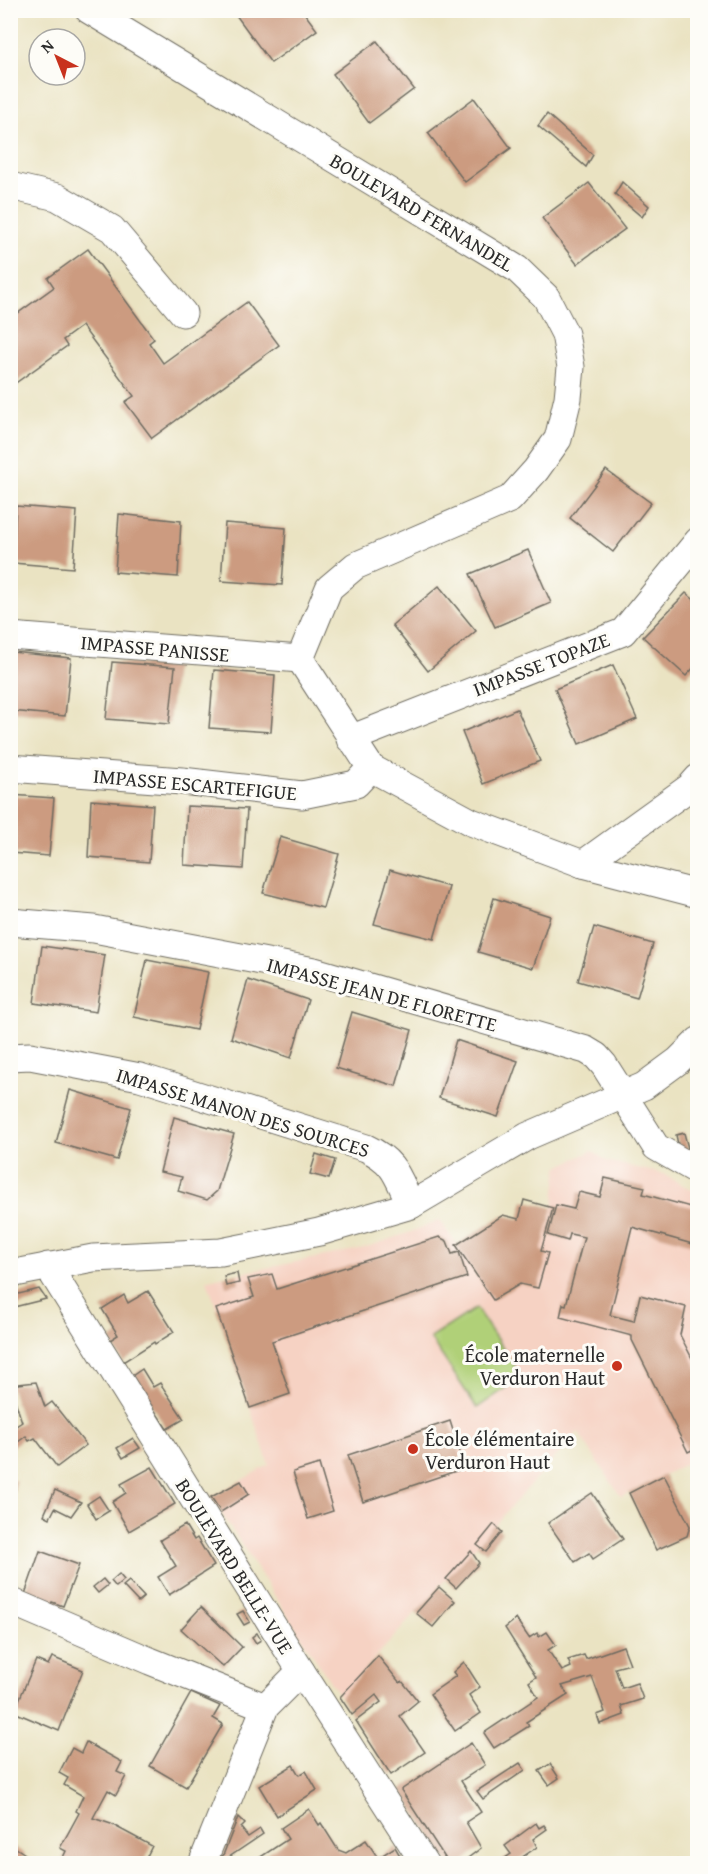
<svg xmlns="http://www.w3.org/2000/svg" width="708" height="1874" font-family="'Gentium Book Plus',serif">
<rect width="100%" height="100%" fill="#fdfcf7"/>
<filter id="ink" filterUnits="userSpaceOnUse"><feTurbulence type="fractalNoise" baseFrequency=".0167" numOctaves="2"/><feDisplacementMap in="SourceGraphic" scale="12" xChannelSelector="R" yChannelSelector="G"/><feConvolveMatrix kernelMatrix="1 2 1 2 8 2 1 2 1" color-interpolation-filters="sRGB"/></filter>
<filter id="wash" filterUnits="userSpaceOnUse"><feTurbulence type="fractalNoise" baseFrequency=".008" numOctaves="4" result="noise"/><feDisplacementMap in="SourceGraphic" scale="24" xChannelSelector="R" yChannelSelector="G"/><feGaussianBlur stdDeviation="1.35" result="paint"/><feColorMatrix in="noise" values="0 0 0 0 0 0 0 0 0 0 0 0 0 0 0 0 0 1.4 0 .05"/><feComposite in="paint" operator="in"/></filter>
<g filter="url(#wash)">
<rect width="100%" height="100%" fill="#eae3c2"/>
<!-- built -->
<polygon fill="#f6d2c3" points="592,1151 607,1161 663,1174 697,1193 697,1458 621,1497 578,1432 340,1697 211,1497 269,1465 207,1280 364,1248 411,1232 440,1220 493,1300 520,1284 538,1288 548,1254 541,1251 553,1208 558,1167"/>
<!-- green -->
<polygon fill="#b0d078" stroke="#6e7e52" stroke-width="1.5" points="476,1308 522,1377 477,1408 430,1338"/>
<g id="blocks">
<!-- building -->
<g fill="#cc9b80">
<polygon points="241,10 302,10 317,30 271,63 236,15"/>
<polygon points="377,41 414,89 369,123 333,74"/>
<polygon points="474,98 511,148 465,182 428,133"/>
<polygon points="547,114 593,155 586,167 538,126"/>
<polygon points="622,182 649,206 642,217 615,194"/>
<polygon points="589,183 625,229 577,264 542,218"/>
<polygon points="88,249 154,339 149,343 163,363 247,302 279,345 152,438 125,402 134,396 82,326 63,340 67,346 10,387 10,319 54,287 48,278"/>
<polygon points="606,470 651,503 613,552 570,518"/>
<polygon points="16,506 77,511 73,568 13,563"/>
<polygon points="119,514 181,521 178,577 115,572"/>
<polygon points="225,523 286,528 282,585 221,581"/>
<polygon points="528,550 551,603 495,627 470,574"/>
<polygon points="439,586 476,631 428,671 392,625"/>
<polygon points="686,593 698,603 698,663 686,676 643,637"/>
<polygon points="12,652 71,658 65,716 10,711"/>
<polygon points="112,662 175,667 169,724 106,719"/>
<polygon points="613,665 637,719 579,744 555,689"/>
<polygon points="214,670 275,675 271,732 209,728"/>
<polygon points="517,709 540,761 483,784 462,732"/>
<polygon points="10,795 54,798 49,856 10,853"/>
<polygon points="91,800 153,805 149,862 88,857"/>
<polygon points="187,806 247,809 243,869 184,865"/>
<polygon points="280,837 339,854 323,908 263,893"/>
<polygon points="390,870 449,887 434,939 374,924"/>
<polygon points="494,898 550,916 533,968 478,952"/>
<polygon points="594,927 653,944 637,998 578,981"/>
<polygon points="42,946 105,955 96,1012 34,1003"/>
<polygon points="147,960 208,972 196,1030 134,1017"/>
<polygon points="248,980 308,1000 291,1058 231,1038"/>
<polygon points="352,1012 412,1030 396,1086 336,1068"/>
<polygon points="456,1040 518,1061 498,1117 439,1098"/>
<polygon points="70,1090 131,1108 117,1160 56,1143"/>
<polygon points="174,1117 234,1134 217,1191 207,1200 178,1191 182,1177 160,1172"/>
<polygon points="684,1133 689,1152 680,1154 676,1135"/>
<polygon points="316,1154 335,1160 329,1179 310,1174"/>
<polygon points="605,1178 645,1187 643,1194 698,1209 696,1245 632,1227 610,1315 634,1321 640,1295 686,1307 680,1335 698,1370 698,1447 688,1452 632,1340 632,1336 560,1317 563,1304 566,1305 584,1237 570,1234 568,1241 548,1235 556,1205 574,1209 579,1192 600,1197"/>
<polygon points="524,1200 553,1208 541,1251 548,1253 538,1288 520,1284 493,1300 456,1245 503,1215 519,1219"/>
<polygon points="439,1237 447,1241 452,1254 459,1252 467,1277 272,1341 290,1394 250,1408 216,1309 254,1297 248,1279 272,1274 277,1289"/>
<polygon points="237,1273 239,1283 226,1286 224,1276"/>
<polygon points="39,1289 46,1299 10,1308 10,1296"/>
<polygon points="148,1291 174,1332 155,1344 154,1342 123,1362 110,1340 118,1335 102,1309 124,1295 128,1303"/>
<polygon points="142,1369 153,1387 160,1383 184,1419 167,1429 132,1376"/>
<polygon points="36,1382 45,1407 52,1402 86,1445 57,1467 35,1438 29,1441 26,1436 10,1448 10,1430 22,1422 10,1385"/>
<polygon points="450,1421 465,1468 363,1502 348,1455"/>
<polygon points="133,1438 140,1448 123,1458 117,1448"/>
<polygon points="319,1464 333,1511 308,1519 293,1472"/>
<polygon points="152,1467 175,1504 129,1531 112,1502 126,1493 121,1484"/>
<polygon points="664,1475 690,1526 687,1536 656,1550 629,1493"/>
<polygon points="10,1479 16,1481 14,1492 10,1491"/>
<polygon points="241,1481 249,1494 221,1512 211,1497"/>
<polygon points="55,1490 81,1502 71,1516 55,1508 50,1518 44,1515"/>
<polygon points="592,1493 623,1539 593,1559 589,1553 575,1562 548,1523"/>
<polygon points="99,1496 109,1511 96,1519 87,1504"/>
<polygon points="494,1524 502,1532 486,1552 477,1545"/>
<polygon points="185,1525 194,1540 197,1538 214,1566 169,1595 158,1577 176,1566 160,1540"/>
<polygon points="40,1551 79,1565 63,1606 52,1602 49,1609 24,1597"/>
<polygon points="471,1551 479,1563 456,1588 446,1579"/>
<polygon points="119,1574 124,1580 116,1587 111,1581"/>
<polygon points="103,1579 108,1585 98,1593 93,1587"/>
<polygon points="129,1581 144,1597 138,1602 123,1586"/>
<polygon points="439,1587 455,1601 433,1627 416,1613"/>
<polygon points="201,1607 242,1647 223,1667 181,1629"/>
<polygon points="243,1611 250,1622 244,1625 237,1614"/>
<polygon points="516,1619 529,1638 537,1633 539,1637 547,1632 556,1645 548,1650 562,1671 571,1667 568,1660 584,1655 586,1659 623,1646 630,1664 615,1668 622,1688 637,1683 643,1699 621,1706 624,1715 600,1724 597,1715 605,1712 592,1677 562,1686 568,1695 526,1722 529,1726 494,1748 484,1733 538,1697 529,1682 536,1677 505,1628"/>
<polygon points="257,1633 261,1640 256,1643 252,1637"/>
<polygon points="378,1656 400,1683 402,1681 418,1701 400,1716 425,1752 391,1775 356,1721 381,1702 376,1695 352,1715 340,1697"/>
<polygon points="52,1657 83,1670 59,1731 14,1712 36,1660 48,1665"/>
<polygon points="464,1662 480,1687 469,1695 481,1713 455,1731 430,1694 456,1676 453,1672"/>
<polygon points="191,1693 220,1706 213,1718 223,1724 186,1787 150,1766"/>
<polygon points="86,1742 122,1762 117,1772 126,1776 116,1795 108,1790 93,1818 111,1824 152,1846 143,1864 60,1864 66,1851 60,1848 79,1813 76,1811 83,1796 64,1785 68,1778 59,1773 72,1748 81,1753"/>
<polygon points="471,1743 485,1765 461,1781 481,1812 466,1822 481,1848 460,1864 449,1864 401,1790"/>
<polygon points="520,1763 525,1770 483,1799 477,1791"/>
<polygon points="550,1764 559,1778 549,1785 539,1771"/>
<polygon points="293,1765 299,1775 306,1771 317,1790 277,1816 259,1786"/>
<polygon points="309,1809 319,1825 321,1823 338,1850 346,1853 366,1840 378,1858 395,1847 405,1864 262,1864 259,1858 288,1839 281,1828"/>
<polygon points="238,1817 245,1824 241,1828 248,1837 260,1829 263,1834 220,1863"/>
<polygon points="536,1823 539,1828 544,1825 547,1829 533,1839 537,1847 512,1864 496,1864 511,1854 505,1846"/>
<polygon points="10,1844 25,1854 19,1864 10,1864"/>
</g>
</g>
</g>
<g filter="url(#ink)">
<use href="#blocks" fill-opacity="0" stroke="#6e6b60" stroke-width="1.5"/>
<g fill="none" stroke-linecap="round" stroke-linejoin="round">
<defs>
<g id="street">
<polyline points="89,10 517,269 546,297 565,334 571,367 568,398 558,439 536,470 510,499 355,566 329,588 300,659 371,768 471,822 583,864 698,894"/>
<polyline points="10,186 57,197 112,229 183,313"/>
<polyline points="10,636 300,659"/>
<polyline points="350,739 623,632 698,541"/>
<polyline points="10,768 182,781 302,795 356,784 371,768"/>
<polyline points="583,864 690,787 698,778"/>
<polyline points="10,922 94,929 314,971 586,1050 596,1056 604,1065 656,1147 698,1171"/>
<path d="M10 1057 30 1056 140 1077 366 1148C396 1162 397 1177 411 1205"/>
<polyline points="48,1266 301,1671 425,1864"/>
<polyline points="10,1274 93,1258 221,1252 319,1232 411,1205 528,1136 644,1086 678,1061 698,1041"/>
<polyline points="10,1601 150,1661 265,1707"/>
<polyline points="202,1864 265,1707 301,1671"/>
</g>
</defs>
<!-- street casing -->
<use href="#street" stroke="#6e6b60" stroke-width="29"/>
<!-- street -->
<use href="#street" stroke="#fff" stroke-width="27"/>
</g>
</g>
<!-- markers -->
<g fill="#c8321e" stroke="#fdfcf7" stroke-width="2">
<circle cx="617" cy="1366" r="6"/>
<circle cx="413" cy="1449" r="6"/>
</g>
<g text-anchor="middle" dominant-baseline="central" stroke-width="6" stroke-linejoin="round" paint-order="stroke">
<!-- street labels -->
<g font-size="20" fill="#2b2b2b" stroke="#fdfcf7">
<text transform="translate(422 212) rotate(31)">BOULEVARD FERNANDEL</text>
<text transform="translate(155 648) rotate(5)">IMPASSE PANISSE</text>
<text transform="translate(541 664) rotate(-21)">IMPASSE TOPAZE</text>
<text transform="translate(195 784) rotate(5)">IMPASSE ESCARTEFIGUE</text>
<text transform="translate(382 994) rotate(15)">IMPASSE JEAN DE FLORETTE</text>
<text transform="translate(243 1112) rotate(17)">IMPASSE MANON DES SOURCES</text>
<text transform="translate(235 1566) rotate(58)">BOULEVARD BELLE-VUE</text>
</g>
<!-- poi labels -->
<g font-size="20" fill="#2b2b2b" stroke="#fdfcf7" text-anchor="end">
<text x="605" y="1354">École maternelle<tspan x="605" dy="23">Verduron Haut</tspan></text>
<text x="425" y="1438" text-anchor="start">École élémentaire<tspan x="425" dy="23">Verduron Haut</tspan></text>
</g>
</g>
<!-- margin -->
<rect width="708" height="1874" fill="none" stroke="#fdfcf7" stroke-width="36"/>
<!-- north arrow -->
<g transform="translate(57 57) rotate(318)"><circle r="28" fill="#fdfcf7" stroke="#a9a8a5" stroke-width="1.5"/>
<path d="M0-4.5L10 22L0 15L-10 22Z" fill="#c8321e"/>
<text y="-9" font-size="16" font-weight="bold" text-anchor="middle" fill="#2b2b2b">N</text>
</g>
</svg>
